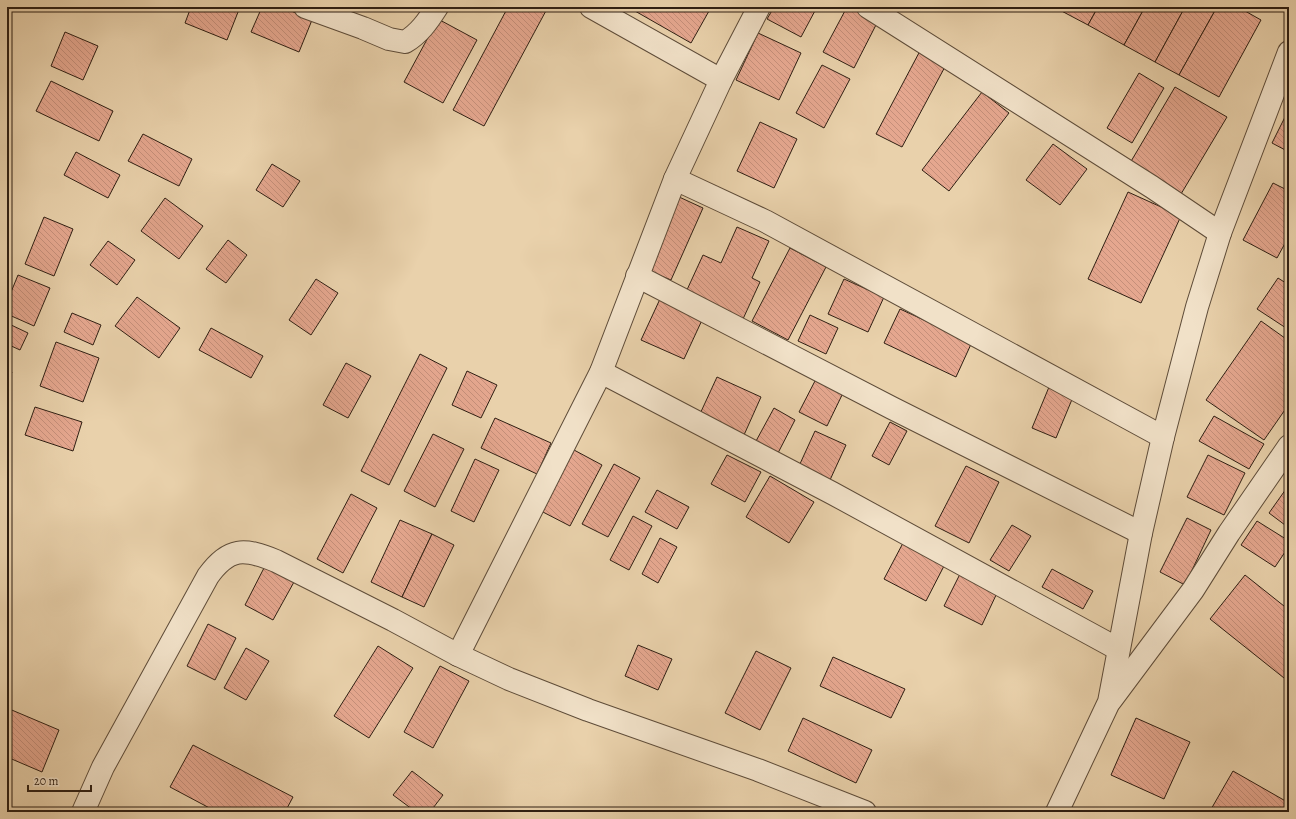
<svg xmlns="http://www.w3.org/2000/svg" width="1296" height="819" font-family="Alegreya,serif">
<defs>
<pattern id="building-back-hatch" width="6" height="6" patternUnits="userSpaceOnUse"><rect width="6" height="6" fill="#e5a78f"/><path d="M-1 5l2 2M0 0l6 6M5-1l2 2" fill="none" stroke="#c58f7a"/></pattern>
</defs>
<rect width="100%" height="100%" fill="#e9d1ab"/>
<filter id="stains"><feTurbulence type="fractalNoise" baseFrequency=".005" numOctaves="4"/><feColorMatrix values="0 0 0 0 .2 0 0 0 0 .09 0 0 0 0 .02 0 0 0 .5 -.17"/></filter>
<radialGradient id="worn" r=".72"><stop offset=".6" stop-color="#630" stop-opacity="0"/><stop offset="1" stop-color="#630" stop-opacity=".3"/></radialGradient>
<!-- building -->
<g fill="url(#building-back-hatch)" stroke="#2f1f13">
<polygon points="191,7 240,7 227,40 185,23"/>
<polygon points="262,7 282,7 312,20 299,52 251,32"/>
<polygon points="508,7 548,7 484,126 453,110"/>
<polygon points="628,7 703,7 709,11 691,43"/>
<polygon points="774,7 817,7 801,37 767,19"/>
<polygon points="847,7 850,7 878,21 854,68 823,52"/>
<polygon points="1054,7 1098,7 1088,25"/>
<polygon points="1098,7 1145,7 1124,45 1088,25"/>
<polygon points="1145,7 1185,7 1155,62 1124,45"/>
<polygon points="1185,7 1217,7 1179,75 1155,62"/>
<polygon points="1217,7 1238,7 1261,20 1219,97 1179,75"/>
<polygon points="438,19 477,40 443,103 404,82"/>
<polygon points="65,32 98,46 83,80 51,66"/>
<polygon points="758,33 801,53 779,100 736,80"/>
<polygon points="921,49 947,63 902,147 876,134"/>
<polygon points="822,65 850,79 824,128 796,113"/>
<polygon points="1139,73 1164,88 1132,143 1107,128"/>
<polygon points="51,81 113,111 99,141 36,111"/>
<polygon points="1175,87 1227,117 1181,194 1130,163"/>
<polygon points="982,92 1009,113 949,191 922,170"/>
<polygon points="1289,109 1289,152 1272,143"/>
<polygon points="760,122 797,139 774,188 737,171"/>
<polygon points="143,134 192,159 179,186 128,161"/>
<polygon points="1053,144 1087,169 1060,205 1026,180"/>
<polygon points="76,152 120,175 108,198 64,175"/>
<polygon points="272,164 300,181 283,207 256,190"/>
<polygon points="1273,183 1289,191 1289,236 1277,258 1243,240"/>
<polygon points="1128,192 1181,216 1141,303 1088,279"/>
<polygon points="677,196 703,208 671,280 644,269"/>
<polygon points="165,198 203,226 179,259 141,231"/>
<polygon points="44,217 73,229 54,276 25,264"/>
<polygon points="737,227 769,241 752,278 760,282 743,319 686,292 703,255 721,263"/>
<polygon points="228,240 247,255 226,283 206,269"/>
<polygon points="108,241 135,260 117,285 90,265"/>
<polygon points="790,248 826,267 788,340 752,321"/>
<polygon points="18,275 50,288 34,326 7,314 7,302"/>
<polygon points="1278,278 1289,285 1289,323 1286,328 1257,309"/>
<polygon points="316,279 338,293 311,335 289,320"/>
<polygon points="844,279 884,297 868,332 828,314"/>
<polygon points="137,297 180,328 159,358 115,326"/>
<polygon points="660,299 703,318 684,359 641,340"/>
<polygon points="900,309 972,342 956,377 884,343"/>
<polygon points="72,313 101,325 93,345 64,332"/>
<polygon points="810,315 838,328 826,354 798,341"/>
<polygon points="1261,321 1289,341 1289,404 1264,440 1206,400"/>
<polygon points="7,323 28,333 20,350 7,344"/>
<polygon points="211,328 263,356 251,378 199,350"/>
<polygon points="56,342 99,358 83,402 40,386"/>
<polygon points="420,354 447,368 389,485 361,471"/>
<polygon points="346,363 371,376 348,418 323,405"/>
<polygon points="7,369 12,372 7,383"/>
<polygon points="467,371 497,385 481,418 452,405"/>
<polygon points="717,377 761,397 744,435 699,416"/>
<polygon points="816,379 843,393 827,426 799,412"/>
<polygon points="1049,387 1073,397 1056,438 1032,428"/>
<polygon points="35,407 82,422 73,451 25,435"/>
<polygon points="774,408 795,420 778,453 756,441"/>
<polygon points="1214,416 1264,444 1249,469 1199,441"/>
<polygon points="495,418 551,443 537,474 481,448"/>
<polygon points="890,422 907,431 889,465 872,456"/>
<polygon points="815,431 846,445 830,480 799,466"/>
<polygon points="433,434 464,449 435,507 404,491"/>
<polygon points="574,450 602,465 570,526 541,511"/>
<polygon points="727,455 761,472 745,502 711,484"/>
<polygon points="1208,455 1245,473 1224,515 1187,497"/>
<polygon points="475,459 499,470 474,522 451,511"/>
<polygon points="614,464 640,478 608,537 582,524"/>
<polygon points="966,466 999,482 969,543 935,526"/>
<polygon points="770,476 814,502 789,543 746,517"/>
<polygon points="1286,489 1289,491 1289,528 1269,513"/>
<polygon points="657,490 689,507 677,529 645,512"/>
<polygon points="351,494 377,508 343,573 317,559"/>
<polygon points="633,516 652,526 629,570 610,560"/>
<polygon points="1187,518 1211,530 1185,585 1160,572"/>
<polygon points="400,520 432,534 402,597 371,582"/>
<polygon points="1257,521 1289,541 1289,546 1275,567 1241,545"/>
<polygon points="1012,525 1031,536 1009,571 990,560"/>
<polygon points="432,534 454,545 424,607 402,597"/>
<polygon points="660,538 677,547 658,583 642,574"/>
<polygon points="903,543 945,564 926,601 884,579"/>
<polygon points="265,566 294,582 273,620 245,605"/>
<polygon points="1052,569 1093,591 1083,609 1042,587"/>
<polygon points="960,574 997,593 982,625 944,606"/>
<polygon points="1245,575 1289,610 1289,672 1284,678 1210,619"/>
<polygon points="208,624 236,638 215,680 187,666"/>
<polygon points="638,645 672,659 658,690 625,676"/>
<polygon points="378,646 413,668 369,738 334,716"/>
<polygon points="246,648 269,661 246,700 224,688"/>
<polygon points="756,651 791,668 760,730 725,713"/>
<polygon points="833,657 905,689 891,718 820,686"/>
<polygon points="440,666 469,681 433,748 404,732"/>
<polygon points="7,708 59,730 42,772 7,757"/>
<polygon points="803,718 872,750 856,783 788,751"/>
<polygon points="1136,718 1190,742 1164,799 1111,775"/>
<polygon points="193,745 293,797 285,812 217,812 170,787"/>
<polygon points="412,771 443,795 430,812 416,812 393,795"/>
<polygon points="1233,771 1289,803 1289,812 1213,812 1210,811"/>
</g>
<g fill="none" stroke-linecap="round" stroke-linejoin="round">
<defs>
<g id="minor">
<path d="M305 7 363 28 389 39 405 42C419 34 428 21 437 7"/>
<polyline points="591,7 721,80"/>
<polyline points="868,7 1152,187 1220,233"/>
<polyline points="675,179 765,221 1163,437"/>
<polyline points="637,276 892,408 1141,533"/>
<polyline points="601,372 832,493 1118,649"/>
<polyline points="458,655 601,372 675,179 721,80 759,7"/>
<polyline points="1111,700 1193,590 1229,533 1289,446"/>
<path d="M83 812 103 767 208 576C229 547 244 548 276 561L393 620 458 655 509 679 588 710 758 770 865 812"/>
<polyline points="1057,812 1109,702 1141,533 1163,437 1197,307 1220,233 1289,52"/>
</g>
</defs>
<!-- minor casing -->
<use href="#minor" stroke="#5e4c39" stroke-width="24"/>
<!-- minor -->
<use href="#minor" stroke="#f1e1c8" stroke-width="22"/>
</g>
<!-- margin -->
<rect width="1296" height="819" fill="none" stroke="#e9d1ab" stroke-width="24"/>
<rect x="8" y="8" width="1280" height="803" fill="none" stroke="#2f1f13" stroke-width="2"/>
<rect x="12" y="12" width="1272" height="795" fill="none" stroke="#2f1f13"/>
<!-- scale -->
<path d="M28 785v6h63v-6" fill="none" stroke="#2f1f13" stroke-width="2"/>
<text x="34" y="785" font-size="12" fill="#2f1f13" stroke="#f1e1c8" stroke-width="3" paint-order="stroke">20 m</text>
<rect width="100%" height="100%" filter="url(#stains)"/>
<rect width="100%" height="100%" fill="url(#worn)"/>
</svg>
